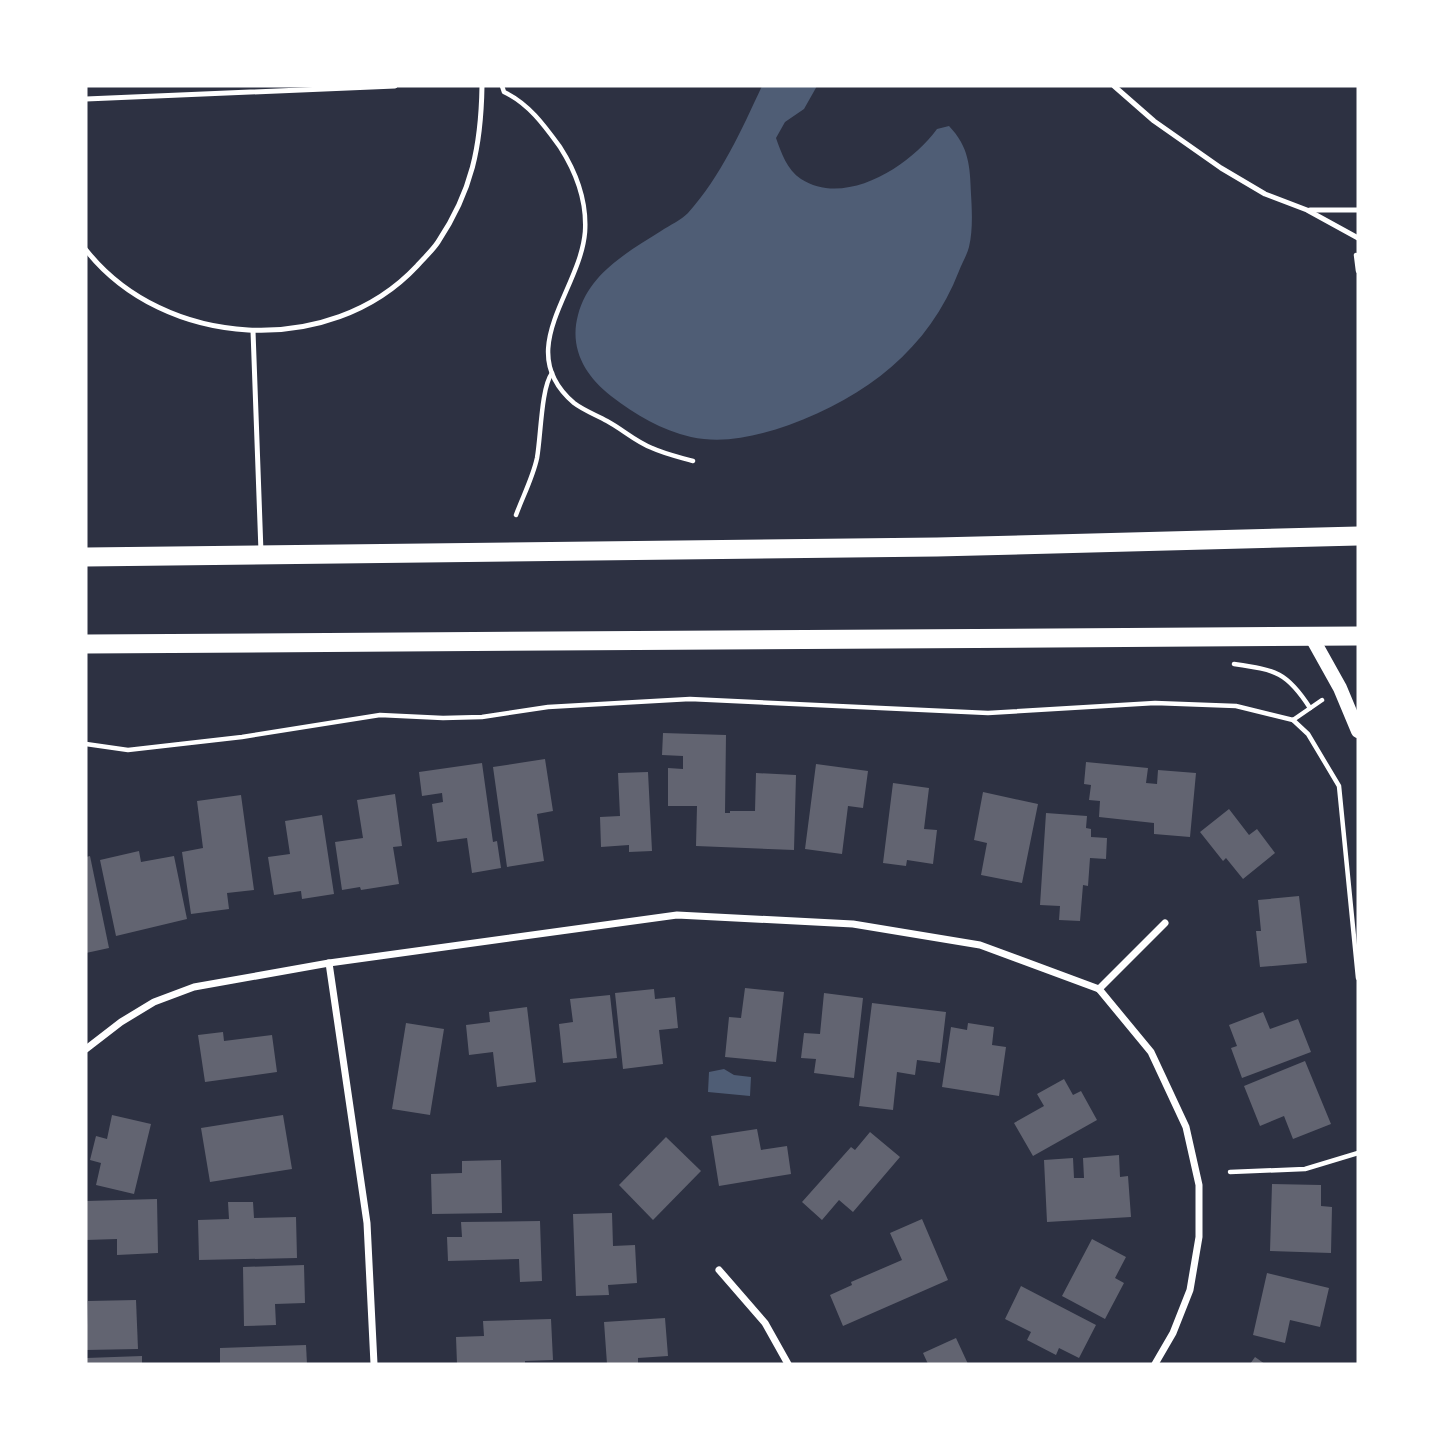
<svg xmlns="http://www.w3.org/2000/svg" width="1444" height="1450" font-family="Inter,sans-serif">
<rect width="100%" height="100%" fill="#2d3142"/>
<!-- water -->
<g fill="#4f5d75">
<path d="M762 86H817L804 109 785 122 776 138C781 152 787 170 801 179 846 208 911 165 937 129L949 126C969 147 970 166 971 194 972 210 973 231 969 247 967 255 962 263 959 271 929 349 866 397 789 425 757 436 724 444 691 437 661 430 636 415 611 396 585 376 569 348 578 315 589 273 628 252 661 231 670 225 681 220 688 213 721 176 741 131 762 86Z"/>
<polygon points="724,1069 734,1075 751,1077 750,1096 708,1092 709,1072"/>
</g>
<!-- building -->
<g fill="#626471">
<polygon points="663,733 726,735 725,813 730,813 730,811 755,811 756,773 796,775 794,850 696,846 697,806 668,806 668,768 683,769 683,756 662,755"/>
<polygon points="545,759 553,811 537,814 544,861 507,867 493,767"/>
<polygon points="1086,762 1148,768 1146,783 1157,784 1158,770 1196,773 1190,837 1154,834 1154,823 1099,817 1100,801 1089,800 1091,785 1084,784"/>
<polygon points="482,763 493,842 497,841 501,868 472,873 467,838 437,842 432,804 443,802 442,793 422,796 419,772"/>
<polygon points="816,764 868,771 863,808 848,806 842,854 805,849"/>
<polygon points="648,772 652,851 629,852 629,845 601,847 600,817 620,816 618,773"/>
<polygon points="893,783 929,788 924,829 937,830 933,864 907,860 906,866 883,863"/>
<polygon points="983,792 1038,804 1022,883 981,875 987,843 974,840"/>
<polygon points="395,794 402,846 393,847 399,884 361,890 360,887 342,890 335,842 363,838 357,800"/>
<polygon points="241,795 254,890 227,893 229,909 191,914 182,852 203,848 197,801"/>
<polygon points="1229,809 1249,835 1257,829 1275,853 1243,879 1226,858 1223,861 1200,832"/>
<polygon points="1046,813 1087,816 1086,828 1091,829 1091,837 1107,838 1106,859 1090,858 1088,886 1083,885 1080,921 1059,920 1060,906 1040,905"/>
<polygon points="322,815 334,894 302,899 301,891 274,895 268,857 290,854 285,821"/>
<polygon points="139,851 141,862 174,856 187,919 116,936 100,860"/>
<polygon points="90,856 109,948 86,953 86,857"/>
<polygon points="1299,896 1307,963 1260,967 1256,931 1261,931 1258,900"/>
<polygon points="745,988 784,992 776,1062 725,1057 729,1017 741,1018"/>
<polygon points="654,989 655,999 675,997 678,1028 659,1030 663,1064 623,1069 615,993"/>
<polygon points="824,993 863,998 854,1078 814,1073 816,1059 801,1058 804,1033 820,1034"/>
<polygon points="610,995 617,1058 563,1063 559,1024 573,1022 570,999"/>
<polygon points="872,1003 946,1012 940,1063 917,1060 915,1075 897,1072 893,1110 859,1106"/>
<polygon points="527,1007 536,1082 497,1087 493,1052 469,1055 466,1025 490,1022 489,1012"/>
<polygon points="1263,1012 1270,1029 1298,1019 1311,1052 1242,1078 1231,1048 1237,1046 1229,1025"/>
<polygon points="406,1023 444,1029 430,1115 392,1109"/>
<polygon points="968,1023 994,1027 992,1045 1006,1047 999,1096 942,1087 951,1027 967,1030"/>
<polygon points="223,1032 224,1041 272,1035 277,1072 205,1082 198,1035"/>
<polygon points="1305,1061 1331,1124 1293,1139 1284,1116 1260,1126 1244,1086"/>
<polygon points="1064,1079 1073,1095 1081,1091 1097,1120 1033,1156 1014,1123 1044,1106 1037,1094"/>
<polygon points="112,1115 151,1124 134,1194 96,1185 101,1163 90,1160 96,1136 107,1139"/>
<polygon points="283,1115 292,1169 210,1182 201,1128"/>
<polygon points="757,1129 761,1150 787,1146 791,1174 719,1186 711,1136"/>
<polygon points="870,1132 900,1157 853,1212 839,1200 822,1220 802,1202 851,1147 855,1150"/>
<polygon points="666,1137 701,1171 653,1220 619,1185"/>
<polygon points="1119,1155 1120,1177 1128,1176 1131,1217 1047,1222 1044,1160 1073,1158 1074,1178 1084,1178 1083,1158"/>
<polygon points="501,1160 502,1213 432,1214 431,1174 462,1173 462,1161"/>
<polygon points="1272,1184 1321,1185 1321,1206 1332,1207 1331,1253 1270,1251"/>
<polygon points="157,1199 158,1253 117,1255 117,1239 86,1240 86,1201"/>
<polygon points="228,1202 253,1202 254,1218 296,1217 297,1258 199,1260 198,1220 229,1219"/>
<polygon points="612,1213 613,1246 635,1245 637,1283 608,1285 609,1295 576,1296 573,1214"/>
<polygon points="922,1219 948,1280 843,1326 830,1295 852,1285 851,1282 902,1260 890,1233"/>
<polygon points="540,1221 542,1281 520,1282 519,1259 448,1261 447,1237 462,1237 461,1222"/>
<polygon points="1092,1239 1126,1257 1115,1278 1124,1283 1105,1319 1062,1296"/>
<polygon points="304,1265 305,1303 275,1304 276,1325 244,1326 243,1267"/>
<polygon points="1267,1273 1329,1288 1320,1327 1290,1320 1285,1343 1253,1335"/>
<polygon points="1021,1286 1096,1325 1079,1358 1059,1348 1056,1355 1027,1340 1031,1332 1005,1319"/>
<polygon points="136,1300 138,1349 86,1350 88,1301"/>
<polygon points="665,1318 668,1356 638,1358 638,1364 607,1364 604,1322"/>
<polygon points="551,1319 553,1360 525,1361 525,1364 457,1364 456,1337 484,1336 483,1321"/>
<polygon points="956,1338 968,1364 928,1364 923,1353"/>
<polygon points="306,1345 307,1364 220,1364 220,1348"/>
<polygon points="142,1356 142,1364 86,1364 86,1358"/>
<polygon points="1255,1357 1265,1364 1250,1364"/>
</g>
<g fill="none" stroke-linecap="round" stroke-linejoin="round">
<!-- path -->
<g stroke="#fff" stroke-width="4.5">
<path d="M502 86 504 92C529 104 544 125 560 147 576 172 587 202 585 232 580 292 512 350 574 403 583 410 596 415 607 421 622 429 636 442 652 448 665 454 679 457 693 461"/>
<polyline points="1356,255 1358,271"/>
<path d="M516 515C523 496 533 477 537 458 541 436 541 388 552 373"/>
<path d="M1234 664C1276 670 1287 672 1310 708"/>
<polyline points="1293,720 1308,734 1339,786 1358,978"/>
<polyline points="86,744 128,750 242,737 380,715 443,718 482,717 548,707 690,699 988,713 1155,703 1236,706 1293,720 1322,700"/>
<polyline points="1230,1172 1305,1169 1358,1153"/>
</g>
<!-- service -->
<g stroke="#fff" stroke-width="5">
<polyline points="1114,86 1154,121 1221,168 1265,194 1307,210 1358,238"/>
<polyline points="86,99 395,86"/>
<polyline points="1310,210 1358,210"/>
<path d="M86 250C164 349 330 359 417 266 424 258 432 251 438 242 472 191 481 146 482 86"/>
<polyline points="253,331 261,552"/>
</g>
<!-- minor -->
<g stroke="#fff" stroke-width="7">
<polyline points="329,963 367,1223 374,1364"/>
<polyline points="1099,989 1165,923"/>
<polyline points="86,1049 121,1022 154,1002 194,987 329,963 677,915 853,924 980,945 1099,989 1151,1052 1186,1127 1199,1185 1199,1237 1190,1290 1173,1333 1155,1364"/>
<polyline points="719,1270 765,1323 788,1364"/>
</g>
<!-- secondary -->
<polyline stroke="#fff" stroke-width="14" points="1311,636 1340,688 1358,731"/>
<!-- trunk -->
<g stroke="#fff" stroke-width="19">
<polyline points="86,557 937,547 1358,536"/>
<polyline points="86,644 1358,636"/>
</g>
</g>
<!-- border -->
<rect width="1444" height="1450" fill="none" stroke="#ffffff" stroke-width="175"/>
</svg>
